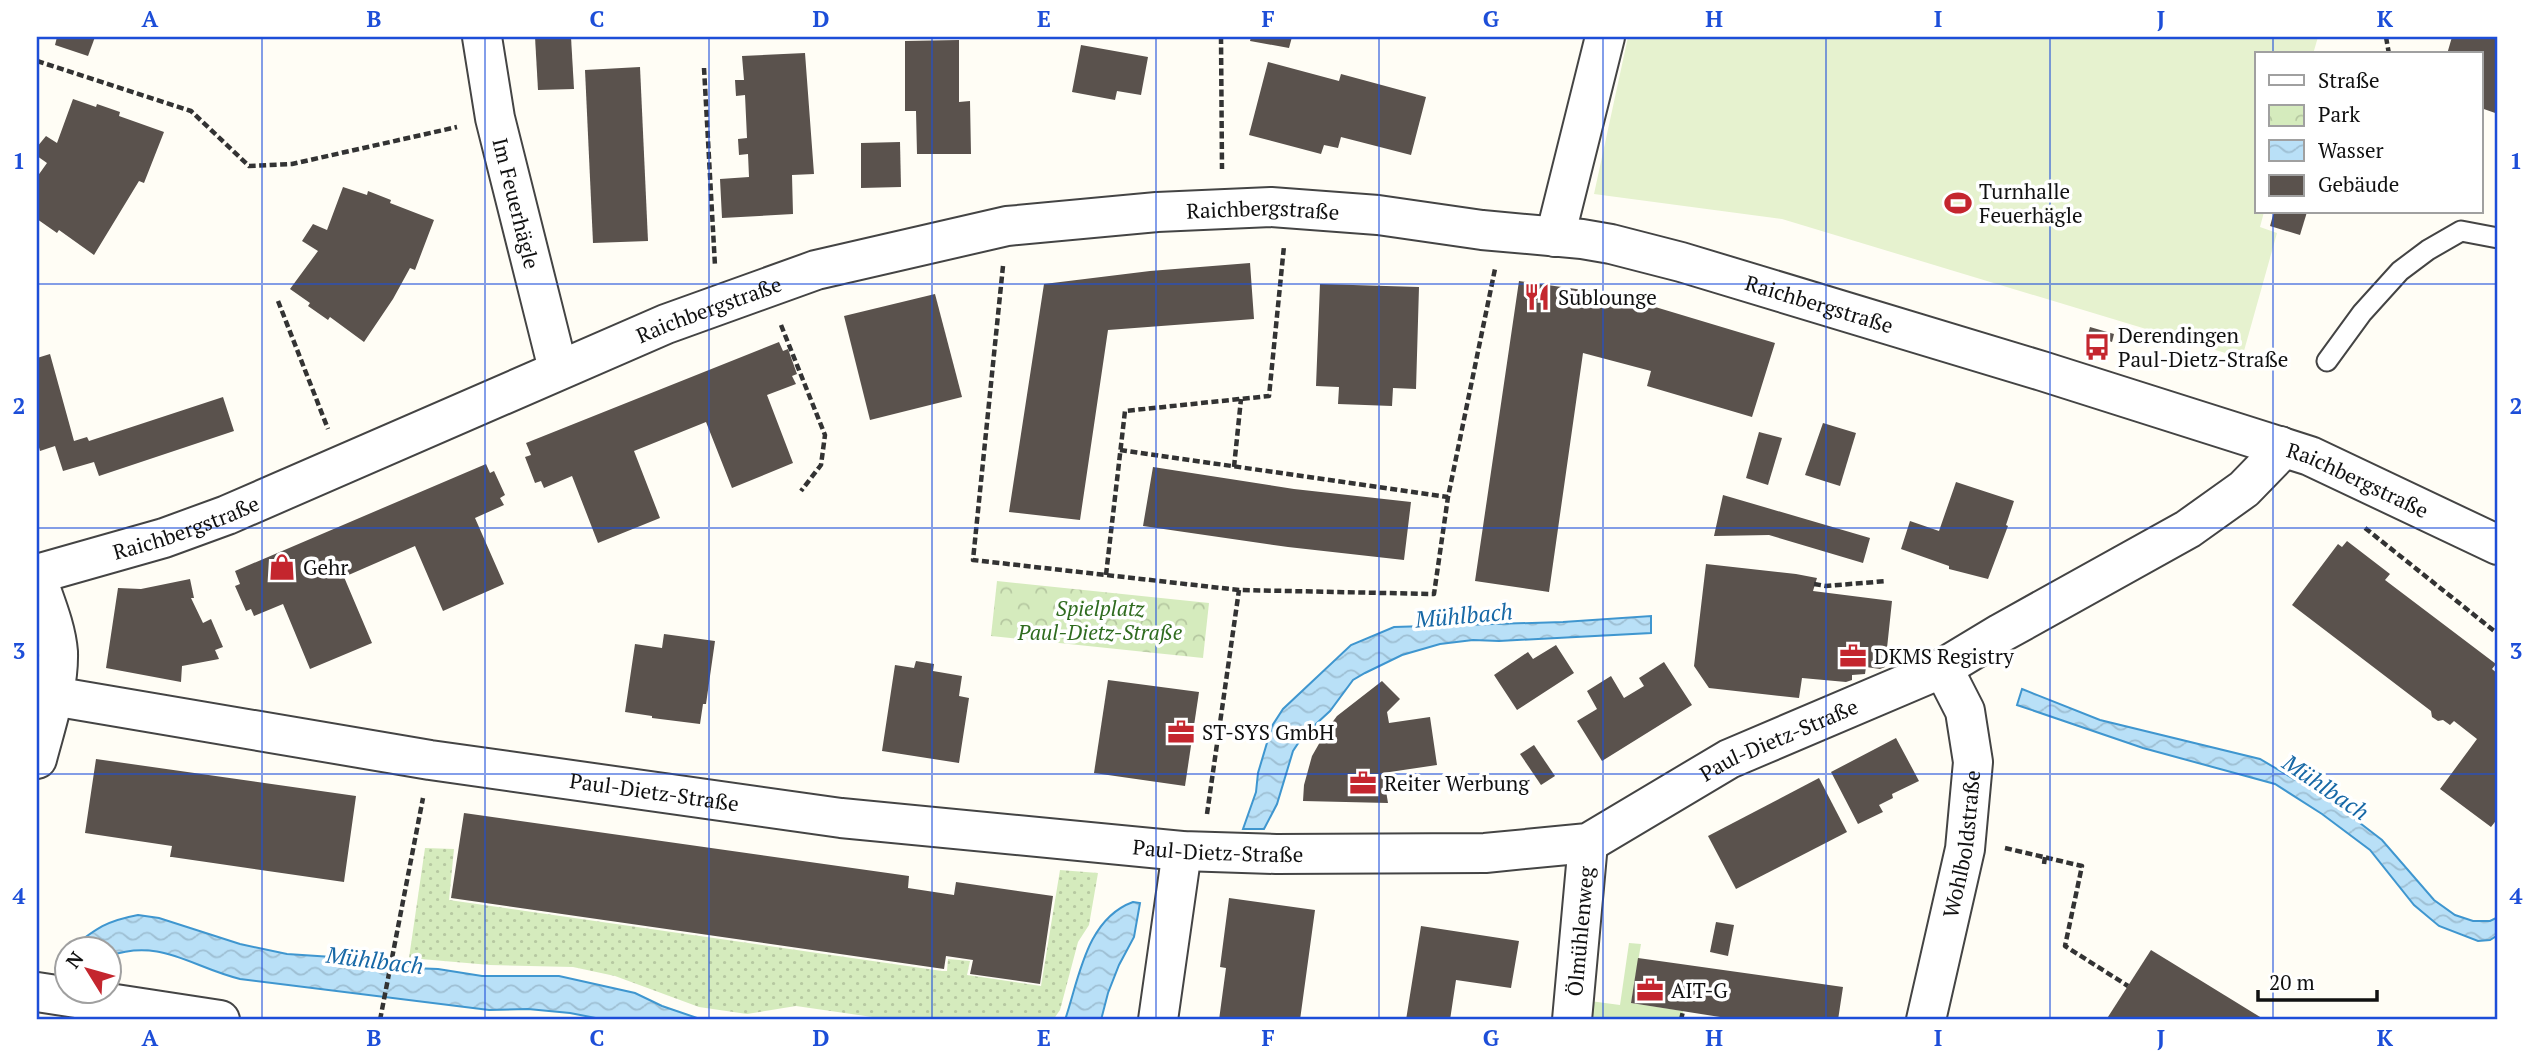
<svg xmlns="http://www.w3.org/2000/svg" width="2535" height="1057" font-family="'PT Serif',serif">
<defs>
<pattern id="park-crowns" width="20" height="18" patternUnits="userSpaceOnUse" patternTransform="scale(1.75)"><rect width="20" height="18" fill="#d5ebbd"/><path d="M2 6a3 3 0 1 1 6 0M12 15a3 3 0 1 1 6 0" fill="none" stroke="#b6c8a1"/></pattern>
<pattern id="garden-dots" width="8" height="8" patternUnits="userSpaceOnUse" patternTransform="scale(1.75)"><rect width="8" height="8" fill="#d5ebbd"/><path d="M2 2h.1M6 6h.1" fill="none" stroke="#b6c8a1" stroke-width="1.8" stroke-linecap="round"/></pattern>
<pattern id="water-waves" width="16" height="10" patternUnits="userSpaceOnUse" patternTransform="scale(1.75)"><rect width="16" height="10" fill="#b9e0f7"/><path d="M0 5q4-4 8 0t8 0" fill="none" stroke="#9ebfd3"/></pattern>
</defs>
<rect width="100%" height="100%" fill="#fffdf5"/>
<!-- grass -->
<polygon fill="#d5ebbd" points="1629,943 1641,944 1631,1003 1683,1011 1682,1020 1588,1020 1590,1001 1620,1005"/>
<!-- park -->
<polygon fill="url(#park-crowns)" points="997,581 1209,603 1203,658 991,636"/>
<!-- garden -->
<polygon fill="url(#garden-dots)" points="425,848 454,849 449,900 942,971 947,971 948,959 970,961 967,975 1041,986 1060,870 1098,873 1089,925 1078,942 1060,1010 1053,1020 893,1020 796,1006 747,1014 699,1007 615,976 573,967 490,965 409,958"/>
<!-- pitch -->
<polygon fill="#e6f2cf" points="1628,37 2318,37 2313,54 2257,54 2257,212 2264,212 2260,227 2277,233 2242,358 1782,219 1594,194"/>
<!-- water -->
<g fill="url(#water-waves)" stroke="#3f96cf" stroke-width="2">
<polygon points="1651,616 1651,633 1499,641 1473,640 1440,644 1402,655 1365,673 1353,680 1330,711 1303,736 1293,751 1277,804 1264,829 1243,829 1256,792 1258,773 1272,726 1283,709 1351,645 1394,627 1563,622"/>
<polygon points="2022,689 2100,720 2260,759 2330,800 2382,840 2434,900 2455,915 2473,921 2490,921 2498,917 2498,935 2490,940 2478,941 2439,926 2414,905 2370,850 2322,814 2275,784 2143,748 2017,705"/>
<path d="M1133 902 1140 903 1134 937 1119 965 1108 993 1101 1020H1065C1079 979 1086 919 1133 902Z"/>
<path d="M138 915 159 918 240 944 287 954 378 960 412 968 438 969 482 976H559L635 993 662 1006 703 1020H606L570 1013 528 1009 489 1010 240 979C191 967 161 938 109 956L108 948H71C97 928 106 921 138 915Z"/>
</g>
<!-- building -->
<g fill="#5a524d">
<polygon points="57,37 95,37 88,56 55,45"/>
<polygon points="535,37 571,37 574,89 538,90"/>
<polygon points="1251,37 1292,37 1289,48 1250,41"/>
<polygon points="2452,37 2498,37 2498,114 2481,108 2481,54 2447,54"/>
<polygon points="959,40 959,102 970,101 971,154 917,154 916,111 905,111 905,41"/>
<polygon points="1081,45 1148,57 1141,95 1117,91 1115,100 1072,92"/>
<polygon points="805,53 814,174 792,175 793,214 722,218 720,179 749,177 748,154 739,155 738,139 747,138 745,95 736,96 735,80 744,80 742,56"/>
<polygon points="1268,62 1339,81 1341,74 1426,97 1411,155 1341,137 1338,148 1324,145 1321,154 1249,135"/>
<polygon points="640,67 648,241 593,243 585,70"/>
<polygon points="73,99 96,107 97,104 120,112 119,116 164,132 144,183 139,181 94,255 59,230 57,233 37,219 39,216 37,214 37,177 47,163 37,156 37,147 46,136 57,143"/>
<polygon points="900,142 901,187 861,188 861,143"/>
<polygon points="343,187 367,195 368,191 391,200 390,203 434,220 415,270 410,268 393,299 364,342 330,317 328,320 308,306 310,303 290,289 318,251 302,241 313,224 327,230"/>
<polygon points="2274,212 2307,212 2300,235 2270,226"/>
<polygon points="1250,263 1254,319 1108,330 1080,520 1009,512 1044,284 1150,271"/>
<polygon points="1519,281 1612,294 1775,343 1752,417 1647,386 1651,371 1583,353 1549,592 1475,581"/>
<polygon points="1320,284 1419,287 1416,389 1393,388 1392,406 1338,404 1339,387 1316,386"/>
<polygon points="935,294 962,397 870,420 844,316"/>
<polygon points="2090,327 2114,334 2112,342 2088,334"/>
<polygon points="779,342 783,351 788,349 797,374 792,376 796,384 767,395 793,463 732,488 706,422 634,451 660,518 598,543 572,476 544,488 541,481 535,483 525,457 531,455 526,443"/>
<polygon points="50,354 74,441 87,437 89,441 223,397 234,431 99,476 94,462 63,471 55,446 40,451 37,440 37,358"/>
<polygon points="1823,423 1856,433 1840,486 1805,475"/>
<polygon points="1759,432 1782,438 1768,485 1746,478"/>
<polygon points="486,464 490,473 494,471 505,495 500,498 504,505 475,518 504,584 443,611 415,546 344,577 372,643 310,669 283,604 254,616 251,609 246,611 235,586 240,584 235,571"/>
<polygon points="1153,467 1294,489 1411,502 1404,560 1288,547 1143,526"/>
<polygon points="1956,482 2014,501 2006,525 2008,526 1988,579 1949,569 1949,566 1901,549 1910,521 1939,531"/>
<polygon points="1723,495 1870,538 1863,563 1769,535 1714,536"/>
<polygon points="2347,541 2390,574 2385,580 2496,664 2492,669 2498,674 2498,818 2491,827 2440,789 2477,739 2454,721 2450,725 2443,720 2438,721 2432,717 2431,711 2292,605 2338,544 2342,547"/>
<polygon points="1706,564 1796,574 1817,578 1813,591 1892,601 1885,667 1880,669 1866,667 1865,674 1852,675 1852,680 1846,682 1802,678 1799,698 1709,688 1694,666"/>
<polygon points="190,579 194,598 191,598 203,623 211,619 223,647 215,650 219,659 182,666 181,682 106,668 118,588 141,589"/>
<polygon points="664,634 715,641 706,704 703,704 700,724 652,718 652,716 625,712 635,644 662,648"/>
<polygon points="1556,645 1574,673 1517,710 1494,675 1528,652 1533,659"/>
<polygon points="916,661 934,664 933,671 962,676 959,696 969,698 959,763 882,751 895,665 914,668"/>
<polygon points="1664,662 1692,705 1602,761 1577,721 1597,709 1587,691 1611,676 1624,698 1644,686 1639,678"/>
<polygon points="1108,680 1199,692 1185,786 1094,773"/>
<polygon points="1382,681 1400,699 1387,712 1389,723 1430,717 1437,765 1383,773 1388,803 1303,801 1304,785 1312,756 1328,728 1337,716"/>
<polygon points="1896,738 1919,781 1892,794 1893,798 1879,805 1883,812 1858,824 1831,772"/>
<polygon points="1534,745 1555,776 1541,785 1520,754"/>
<polygon points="96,759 356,796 344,882 172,857 170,857 172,846 85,833"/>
<polygon points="1819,778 1847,832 1736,889 1708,836"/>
<polygon points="464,813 909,876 908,888 954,895 956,882 1053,896 1040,984 970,974 973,960 946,956 944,969 451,898"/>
<polygon points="1229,898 1315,910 1300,1020 1219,1020 1226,968 1220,967"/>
<polygon points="1716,922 1734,925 1728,956 1710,952"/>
<polygon points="1421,926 1519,941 1511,988 1456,980 1450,1020 1406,1020"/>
<polygon points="2151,950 2265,1020 2106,1020"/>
<polygon points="1638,958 1843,987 1838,1020 1720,1020 1720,1017 1631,1003"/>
</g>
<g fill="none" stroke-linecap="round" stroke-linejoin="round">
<defs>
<polyline id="service" points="2327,361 2362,313 2400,271 2428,250 2461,231 2498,238"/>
<g id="minor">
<path id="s1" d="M482 37 495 118 558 369"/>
<polyline points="1555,237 1605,37"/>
<path d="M37 578C45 602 56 627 58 652 59 688 46 724 37 759"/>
<path id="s2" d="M53 696 430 760 841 818 1182 851 1276 854 1485 853 1588 843 1729 759 1943 668 2001 633 2188 529 2244 489 2276 456 2280 446"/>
<polyline points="37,992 220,1020"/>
<polyline points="1158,1020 1182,851"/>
<path id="s3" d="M1572 1020 1588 843"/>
<path id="s4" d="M1926 1020 1965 849 1973 762 1965 711 1943 668"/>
</g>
<g id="tertiary">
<path id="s5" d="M37 574 164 538 227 515 666 324 816 270 1007 226 1157 212 1271 207 1378 215 1482 230 1582 239 1611 244 1681 262 2042 371 2310 456 2498 545"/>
</g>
</defs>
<!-- service casing -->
<use href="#service" stroke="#444" stroke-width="23"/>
<!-- minor casing -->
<use href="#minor" stroke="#444" stroke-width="42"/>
<!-- tertiary casing -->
<use href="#tertiary" stroke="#444" stroke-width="42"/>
<!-- path -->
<g stroke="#333" stroke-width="4.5" stroke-dasharray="7 3.5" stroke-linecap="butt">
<polyline points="1221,37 1222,169"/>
<polyline points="2386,37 2389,54"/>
<polyline points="37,61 191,111 249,166 292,164 457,127"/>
<polyline points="704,68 715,266"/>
<polyline points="1003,266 973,560 1239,590 1434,594 1448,497 1495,269"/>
<polyline points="278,301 328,429"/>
<polyline points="781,325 825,435 821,465 801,491"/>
<polyline points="1120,450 1448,497"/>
<polyline points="1234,467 1241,399"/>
<polyline points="2365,528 2498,634"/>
<polyline points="1106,575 1125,411 1269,396 1284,246"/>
<polyline points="1814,584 1826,586 1887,581"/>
<polyline points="1207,814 1239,590"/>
<polyline points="2005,848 2082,866 2065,946 2128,986"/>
<polyline points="2044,864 2045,857"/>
<polyline points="380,1020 423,798"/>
<polyline points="1681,1020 1683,1011"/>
</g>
<!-- service -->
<use href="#service" stroke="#fff" stroke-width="19"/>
<!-- minor -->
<use href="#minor" stroke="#fff" stroke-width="38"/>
<!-- tertiary -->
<use href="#tertiary" stroke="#fff" stroke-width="38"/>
</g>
<!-- grid -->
<path fill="none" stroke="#1d4ed8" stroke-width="2" stroke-opacity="0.55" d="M262 37V1020M485 37V1020M709 37V1020M932 37V1020M1156 37V1020M1379 37V1020M1603 37V1020M1826 37V1020M2050 37V1020M2273 37V54M2273 212V1020M37 284H2498M37 528H2498M37 774H2498"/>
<!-- icons -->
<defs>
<symbol id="stadium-bare" viewBox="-9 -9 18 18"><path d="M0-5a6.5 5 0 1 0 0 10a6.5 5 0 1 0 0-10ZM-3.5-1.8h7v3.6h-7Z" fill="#c4262e" stroke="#fff" stroke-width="2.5" paint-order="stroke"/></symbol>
<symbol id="restaurant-bare" viewBox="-9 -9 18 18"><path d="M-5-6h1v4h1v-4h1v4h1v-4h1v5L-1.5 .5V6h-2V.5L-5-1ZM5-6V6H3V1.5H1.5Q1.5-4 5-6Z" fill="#c4262e" stroke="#fff" stroke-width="2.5" paint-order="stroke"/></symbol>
<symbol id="bus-bare" viewBox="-9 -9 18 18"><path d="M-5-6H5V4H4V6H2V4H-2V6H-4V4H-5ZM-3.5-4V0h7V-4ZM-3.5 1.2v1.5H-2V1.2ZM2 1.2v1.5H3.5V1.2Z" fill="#c4262e" stroke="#fff" stroke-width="2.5" paint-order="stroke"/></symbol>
<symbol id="shop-bare" viewBox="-9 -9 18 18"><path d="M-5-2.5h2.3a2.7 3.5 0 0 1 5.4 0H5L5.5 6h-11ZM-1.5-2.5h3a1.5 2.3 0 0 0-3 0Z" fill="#c4262e" stroke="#fff" stroke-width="2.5" paint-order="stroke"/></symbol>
<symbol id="office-bare" viewBox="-9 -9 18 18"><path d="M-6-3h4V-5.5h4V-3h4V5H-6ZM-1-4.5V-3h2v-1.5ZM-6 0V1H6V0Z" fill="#c4262e" stroke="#fff" stroke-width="2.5" paint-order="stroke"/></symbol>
</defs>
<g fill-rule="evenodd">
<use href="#stadium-bare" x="1939" y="184" width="38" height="38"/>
<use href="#restaurant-bare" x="1518" y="278" width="38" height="38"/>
<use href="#bus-bare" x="2078" y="328" width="38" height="38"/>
<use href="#shop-bare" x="263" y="548" width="38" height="38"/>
<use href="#office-bare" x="1834" y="637" width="38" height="38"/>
<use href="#office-bare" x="1162" y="713" width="38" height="38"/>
<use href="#office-bare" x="1344" y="764" width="38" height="38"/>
<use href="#office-bare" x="1631" y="971" width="38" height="38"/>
</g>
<g text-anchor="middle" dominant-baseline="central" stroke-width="7" stroke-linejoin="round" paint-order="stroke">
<!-- poi labels -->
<g font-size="21" fill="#111" stroke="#fff" text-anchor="start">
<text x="1979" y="191">Turnhalle<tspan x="1979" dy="24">Feuerhägle</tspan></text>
<text x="1558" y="297">Sublounge</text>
<text x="2118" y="335">Derendingen<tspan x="2118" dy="24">Paul-Dietz-Straße</tspan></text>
<text x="303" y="567">Gehr</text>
<text x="1874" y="656">DKMS Registry</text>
<text x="1202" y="732">ST-SYS GmbH</text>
<text x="1384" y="783">Reiter Werbung</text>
<text x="1671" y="990">AIT-G</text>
</g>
<!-- street labels -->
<g font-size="21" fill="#111" stroke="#fff">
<text stroke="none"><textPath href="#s1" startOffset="170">Im Feuerhägle</textPath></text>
<text stroke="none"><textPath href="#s5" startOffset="1290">Raichbergstraße</textPath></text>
<text stroke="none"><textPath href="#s5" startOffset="1857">Raichbergstraße</textPath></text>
<text stroke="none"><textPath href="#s5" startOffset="723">Raichbergstraße</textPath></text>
<text stroke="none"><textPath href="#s5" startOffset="2424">Raichbergstraße</textPath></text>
<text stroke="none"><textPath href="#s5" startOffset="156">Raichbergstraße</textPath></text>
<text stroke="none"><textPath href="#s2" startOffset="1764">Paul-Dietz-Straße</textPath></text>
<text stroke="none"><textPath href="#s2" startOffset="609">Paul-Dietz-Straße</textPath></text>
<text stroke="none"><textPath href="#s4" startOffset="180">Wohlboldstraße</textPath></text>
<text stroke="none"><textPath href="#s2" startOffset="1176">Paul-Dietz-Straße</textPath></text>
<text stroke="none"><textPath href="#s3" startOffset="89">Ölmühlenweg</textPath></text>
</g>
<!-- park labels -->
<g font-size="21" font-style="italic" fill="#2f6b1f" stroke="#fff">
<text x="1100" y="608">Spielplatz<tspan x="1100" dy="24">Paul-Dietz-Straße</tspan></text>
</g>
<!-- water labels -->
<g font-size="23" font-style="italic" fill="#1768a6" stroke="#fff">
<text transform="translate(1464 615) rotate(-5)">Mühlbach</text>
<text transform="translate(2326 787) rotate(34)">Mühlbach</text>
<text transform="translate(375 960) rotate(7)">Mühlbach</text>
</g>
</g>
<!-- border -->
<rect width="2535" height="1057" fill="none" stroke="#ffffff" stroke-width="77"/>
<!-- legend -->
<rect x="2255" y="52" width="228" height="161" fill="#ffffff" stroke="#a0a0a0" stroke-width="2"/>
<rect x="2269" y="75" width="35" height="10" fill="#ffffff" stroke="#a0a0a0" stroke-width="2"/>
<text x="2318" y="88" font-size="21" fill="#111111">Straße</text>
<rect x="2269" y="105" width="35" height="21" fill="url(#park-crowns)" stroke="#a0a0a0" stroke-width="2"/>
<text x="2318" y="122" font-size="21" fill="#111111">Park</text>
<rect x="2269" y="140" width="35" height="21" fill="url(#water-waves)" stroke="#a0a0a0" stroke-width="2"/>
<text x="2318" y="158" font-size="21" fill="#111111">Wasser</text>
<rect x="2269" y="175" width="35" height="21" fill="#5a524d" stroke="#a0a0a0" stroke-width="2"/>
<text x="2318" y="192" font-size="21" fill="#111111">Gebäude</text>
<!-- north arrow -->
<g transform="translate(88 970) rotate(307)"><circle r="33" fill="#ffffff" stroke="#a0a0a0" stroke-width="2"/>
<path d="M0-5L12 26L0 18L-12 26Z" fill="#c4262e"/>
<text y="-10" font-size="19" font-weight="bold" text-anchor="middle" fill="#111111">N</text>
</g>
<!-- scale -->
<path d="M2258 990v10h119v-10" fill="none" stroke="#111111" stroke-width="3.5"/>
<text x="2269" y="990" font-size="21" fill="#111111" stroke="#ffffff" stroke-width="5" paint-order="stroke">20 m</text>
<rect x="38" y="38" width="2458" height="980" fill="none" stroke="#1d4ed8" stroke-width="2.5"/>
<g font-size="23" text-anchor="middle" font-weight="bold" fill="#1d4ed8">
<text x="150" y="27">A</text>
<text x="374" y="27">B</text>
<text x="597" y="27">C</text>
<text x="821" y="27">D</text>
<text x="1044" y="27">E</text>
<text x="1268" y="27">F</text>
<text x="1491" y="27">G</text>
<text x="1714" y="27">H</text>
<text x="1938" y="27">I</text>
<text x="2161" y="27">J</text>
<text x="2385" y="27">K</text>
<text x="19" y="169">1</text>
<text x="2516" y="169">1</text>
<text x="19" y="414">2</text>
<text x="2516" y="414">2</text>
<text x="19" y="659">3</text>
<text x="2516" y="659">3</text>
<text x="19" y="904">4</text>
<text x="2516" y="904">4</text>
<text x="150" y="1046">A</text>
<text x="374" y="1046">B</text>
<text x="597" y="1046">C</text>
<text x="821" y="1046">D</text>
<text x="1044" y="1046">E</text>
<text x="1268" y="1046">F</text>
<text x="1491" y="1046">G</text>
<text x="1714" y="1046">H</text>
<text x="1938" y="1046">I</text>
<text x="2161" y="1046">J</text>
<text x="2385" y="1046">K</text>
</g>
</svg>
